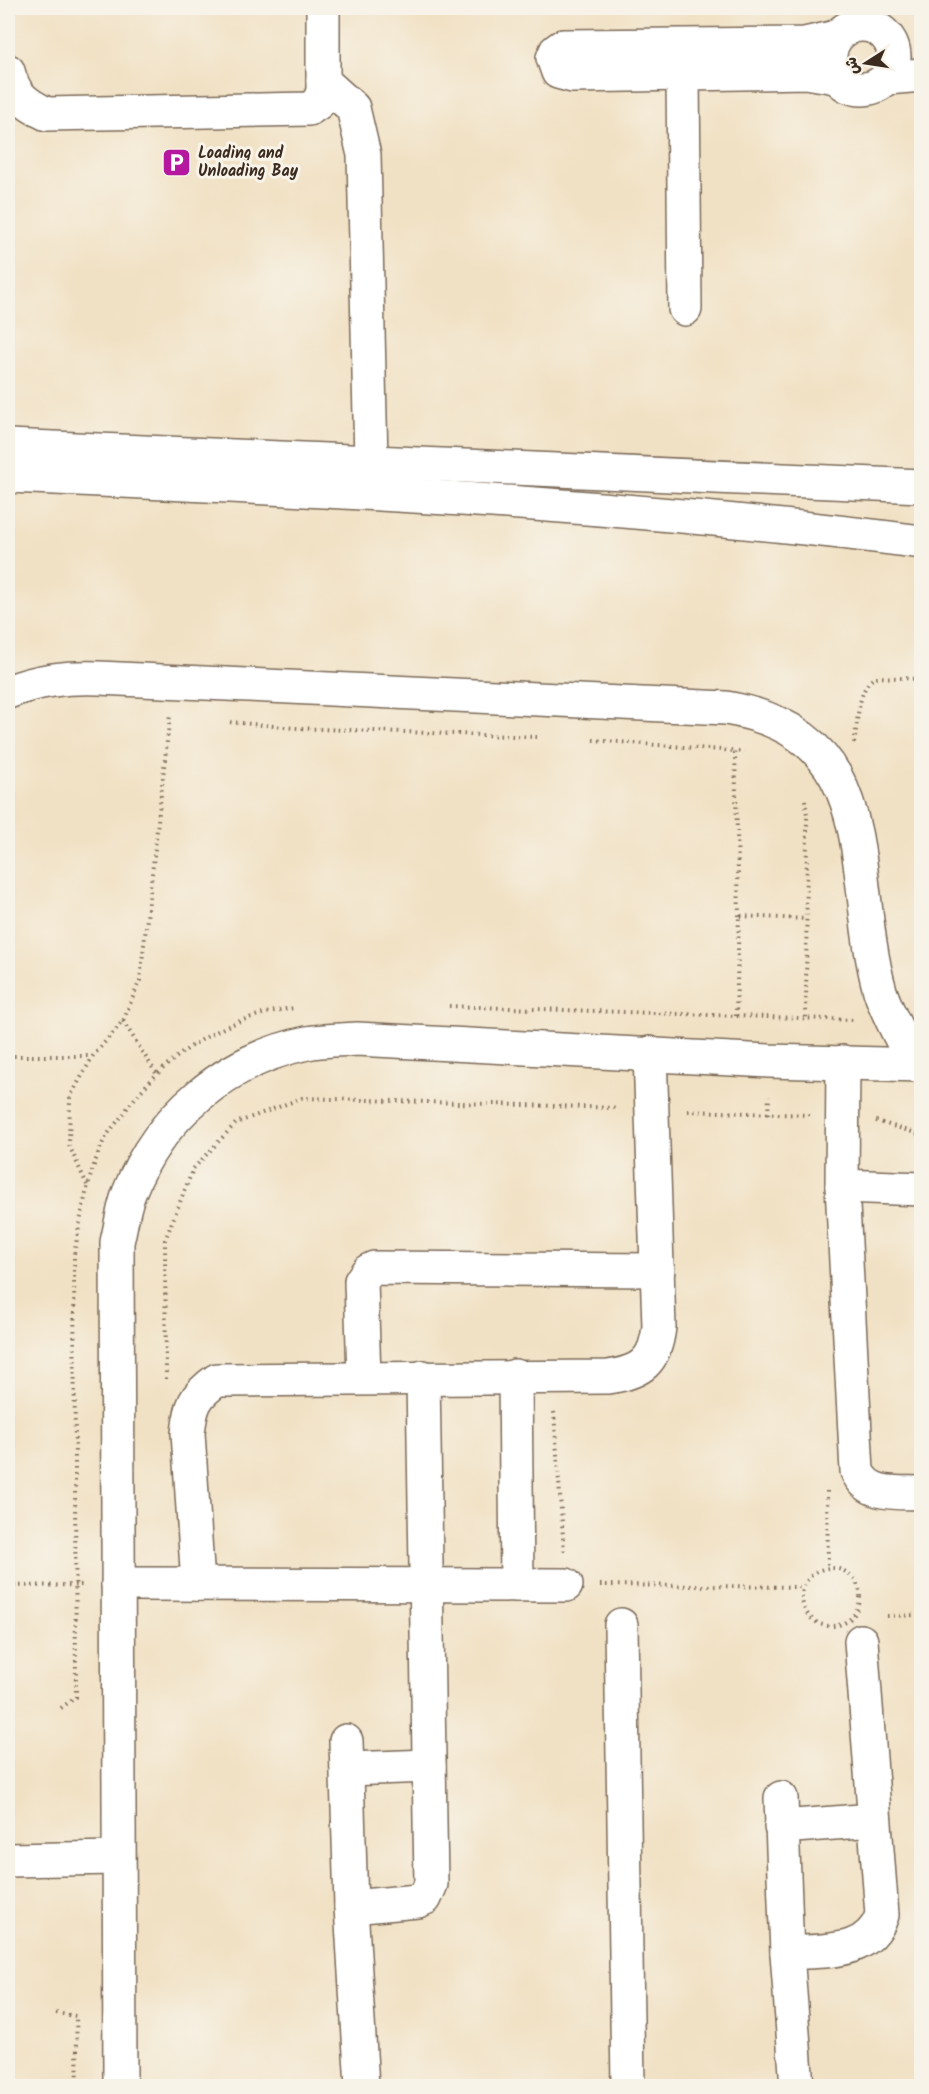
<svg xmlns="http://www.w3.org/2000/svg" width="929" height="2094" font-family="Kalam,'Playpen Sans Arabic',sans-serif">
<rect width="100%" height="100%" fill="#f7f3e8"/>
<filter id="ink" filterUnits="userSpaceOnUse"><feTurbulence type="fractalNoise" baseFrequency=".0167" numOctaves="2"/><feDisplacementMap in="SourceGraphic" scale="12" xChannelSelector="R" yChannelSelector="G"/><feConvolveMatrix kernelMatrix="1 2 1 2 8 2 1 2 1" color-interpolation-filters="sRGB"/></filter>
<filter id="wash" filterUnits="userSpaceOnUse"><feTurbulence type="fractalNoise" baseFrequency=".008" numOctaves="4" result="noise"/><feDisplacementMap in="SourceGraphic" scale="24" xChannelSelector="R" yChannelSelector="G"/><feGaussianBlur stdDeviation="1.35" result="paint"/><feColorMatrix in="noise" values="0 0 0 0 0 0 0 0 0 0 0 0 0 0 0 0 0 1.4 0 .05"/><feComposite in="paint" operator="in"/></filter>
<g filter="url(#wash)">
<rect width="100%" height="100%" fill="#f1e1c4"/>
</g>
<g filter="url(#ink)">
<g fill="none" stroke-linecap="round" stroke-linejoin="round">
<defs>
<g id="minor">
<circle cx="862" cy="57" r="32"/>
<polyline points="836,37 804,44 563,46 556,51 553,58 558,72 573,76 806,72 836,77"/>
<path d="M8 71C14 95 25 104 47 114L309 109 318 103 323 92V8"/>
<polyline points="683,73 685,309"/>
<polyline points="887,78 922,75"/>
<polyline points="323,81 353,108 364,155 371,461"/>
<polyline points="8,446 922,486"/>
<path d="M8 476C313 489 618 503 922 542"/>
<path d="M8 692C38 680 66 677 99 678L726 708C887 735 847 873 880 991 888 1016 903 1041 915 1065"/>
<path d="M843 1062 842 1186 857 1471C868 1497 897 1492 922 1493"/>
<polyline points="842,1186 922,1189"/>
<polyline points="515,1376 517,1585"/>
<polyline points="364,1378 361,1281 368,1271 374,1268 658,1270"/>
<polyline points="118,1584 566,1585"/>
<path d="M198 1584 188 1433C191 1406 194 1396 217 1380L608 1377C642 1372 655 1362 659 1327L650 1053"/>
<polyline points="621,1625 628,2086"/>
<polyline points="346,1741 351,1907 362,2086"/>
<polyline points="348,1769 429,1766"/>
<polyline points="781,1798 787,1953 797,2086"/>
<polyline points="781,1827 874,1820"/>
<polyline points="8,1860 118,1858"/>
<polyline points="351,1907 418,1901 425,1898 431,1884 423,1377"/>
<path d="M787 1953C822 1950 869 1956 882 1915L861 1641"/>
<path d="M120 2086 117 1242C121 1226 123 1208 129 1193 159 1116 226 1060 307 1043 323 1040 340 1040 357 1039L769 1061 922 1065"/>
</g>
</defs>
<!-- minor casing -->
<use href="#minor" stroke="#7b6a58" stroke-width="36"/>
<!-- path -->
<g stroke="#7b6a58" stroke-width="4" stroke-dasharray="1.5 4.5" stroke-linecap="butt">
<polyline points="230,722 295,728 537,737"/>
<polyline points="593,740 735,751"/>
<path d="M854 743C858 723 857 686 876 677L922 679"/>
<polyline points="805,800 807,815 806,1018"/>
<polyline points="739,916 735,751 744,752"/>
<polyline points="449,1006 855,1020"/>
<polyline points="736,1016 739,916 806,919"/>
<polyline points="123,1021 156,1073"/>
<polyline points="8,1056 92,1056"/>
<polyline points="688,1111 809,1115"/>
<polyline points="768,1114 769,1096"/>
<polyline points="876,1121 922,1135"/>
<polyline points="87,1185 69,1145 70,1097 93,1056 123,1021 140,980 170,715"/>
<polyline points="166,1379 165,1240 193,1169 236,1123 302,1098 617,1108"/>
<polyline points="554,1412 564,1551"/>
<polyline points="827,1491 828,1567"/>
<circle cx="831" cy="1597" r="29"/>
<polyline points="600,1585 803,1587"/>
<polyline points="8,1586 85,1585"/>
<polyline points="887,1616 922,1615"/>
<path d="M61 1708 76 1697 74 1254C81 1218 86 1181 101 1147 105 1136 114 1126 121 1117 161 1058 223 1016 294 1008"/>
<polyline points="56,2013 76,2016 78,2086"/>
</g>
<!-- minor -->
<use href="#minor" stroke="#fff" stroke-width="33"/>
</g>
</g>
<!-- icons -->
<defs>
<symbol id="parking-square" viewBox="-11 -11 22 22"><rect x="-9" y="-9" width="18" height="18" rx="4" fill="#b5179e" stroke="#f7f3e8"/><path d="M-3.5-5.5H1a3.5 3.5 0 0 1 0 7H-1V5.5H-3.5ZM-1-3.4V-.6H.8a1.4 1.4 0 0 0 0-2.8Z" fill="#fff"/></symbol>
</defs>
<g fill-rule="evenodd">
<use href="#parking-square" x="160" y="146" width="33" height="33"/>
</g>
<g text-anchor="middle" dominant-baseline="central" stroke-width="6" stroke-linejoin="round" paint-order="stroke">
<!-- poi labels -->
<g font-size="16" font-weight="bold" fill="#3b2a1e" stroke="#f7f3e8" text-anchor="start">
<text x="198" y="153">Loading and<tspan x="198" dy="18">Unloading Bay</tspan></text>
</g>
</g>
<!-- margin -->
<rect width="929" height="2094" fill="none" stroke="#f7f3e8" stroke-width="30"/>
<!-- north arrow -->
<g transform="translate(866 63) rotate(258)" stroke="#f7f3e8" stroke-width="4.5" paint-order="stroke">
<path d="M0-4.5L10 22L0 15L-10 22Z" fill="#3b2a1e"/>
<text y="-9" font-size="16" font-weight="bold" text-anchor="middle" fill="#3b2a1e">ش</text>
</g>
</svg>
